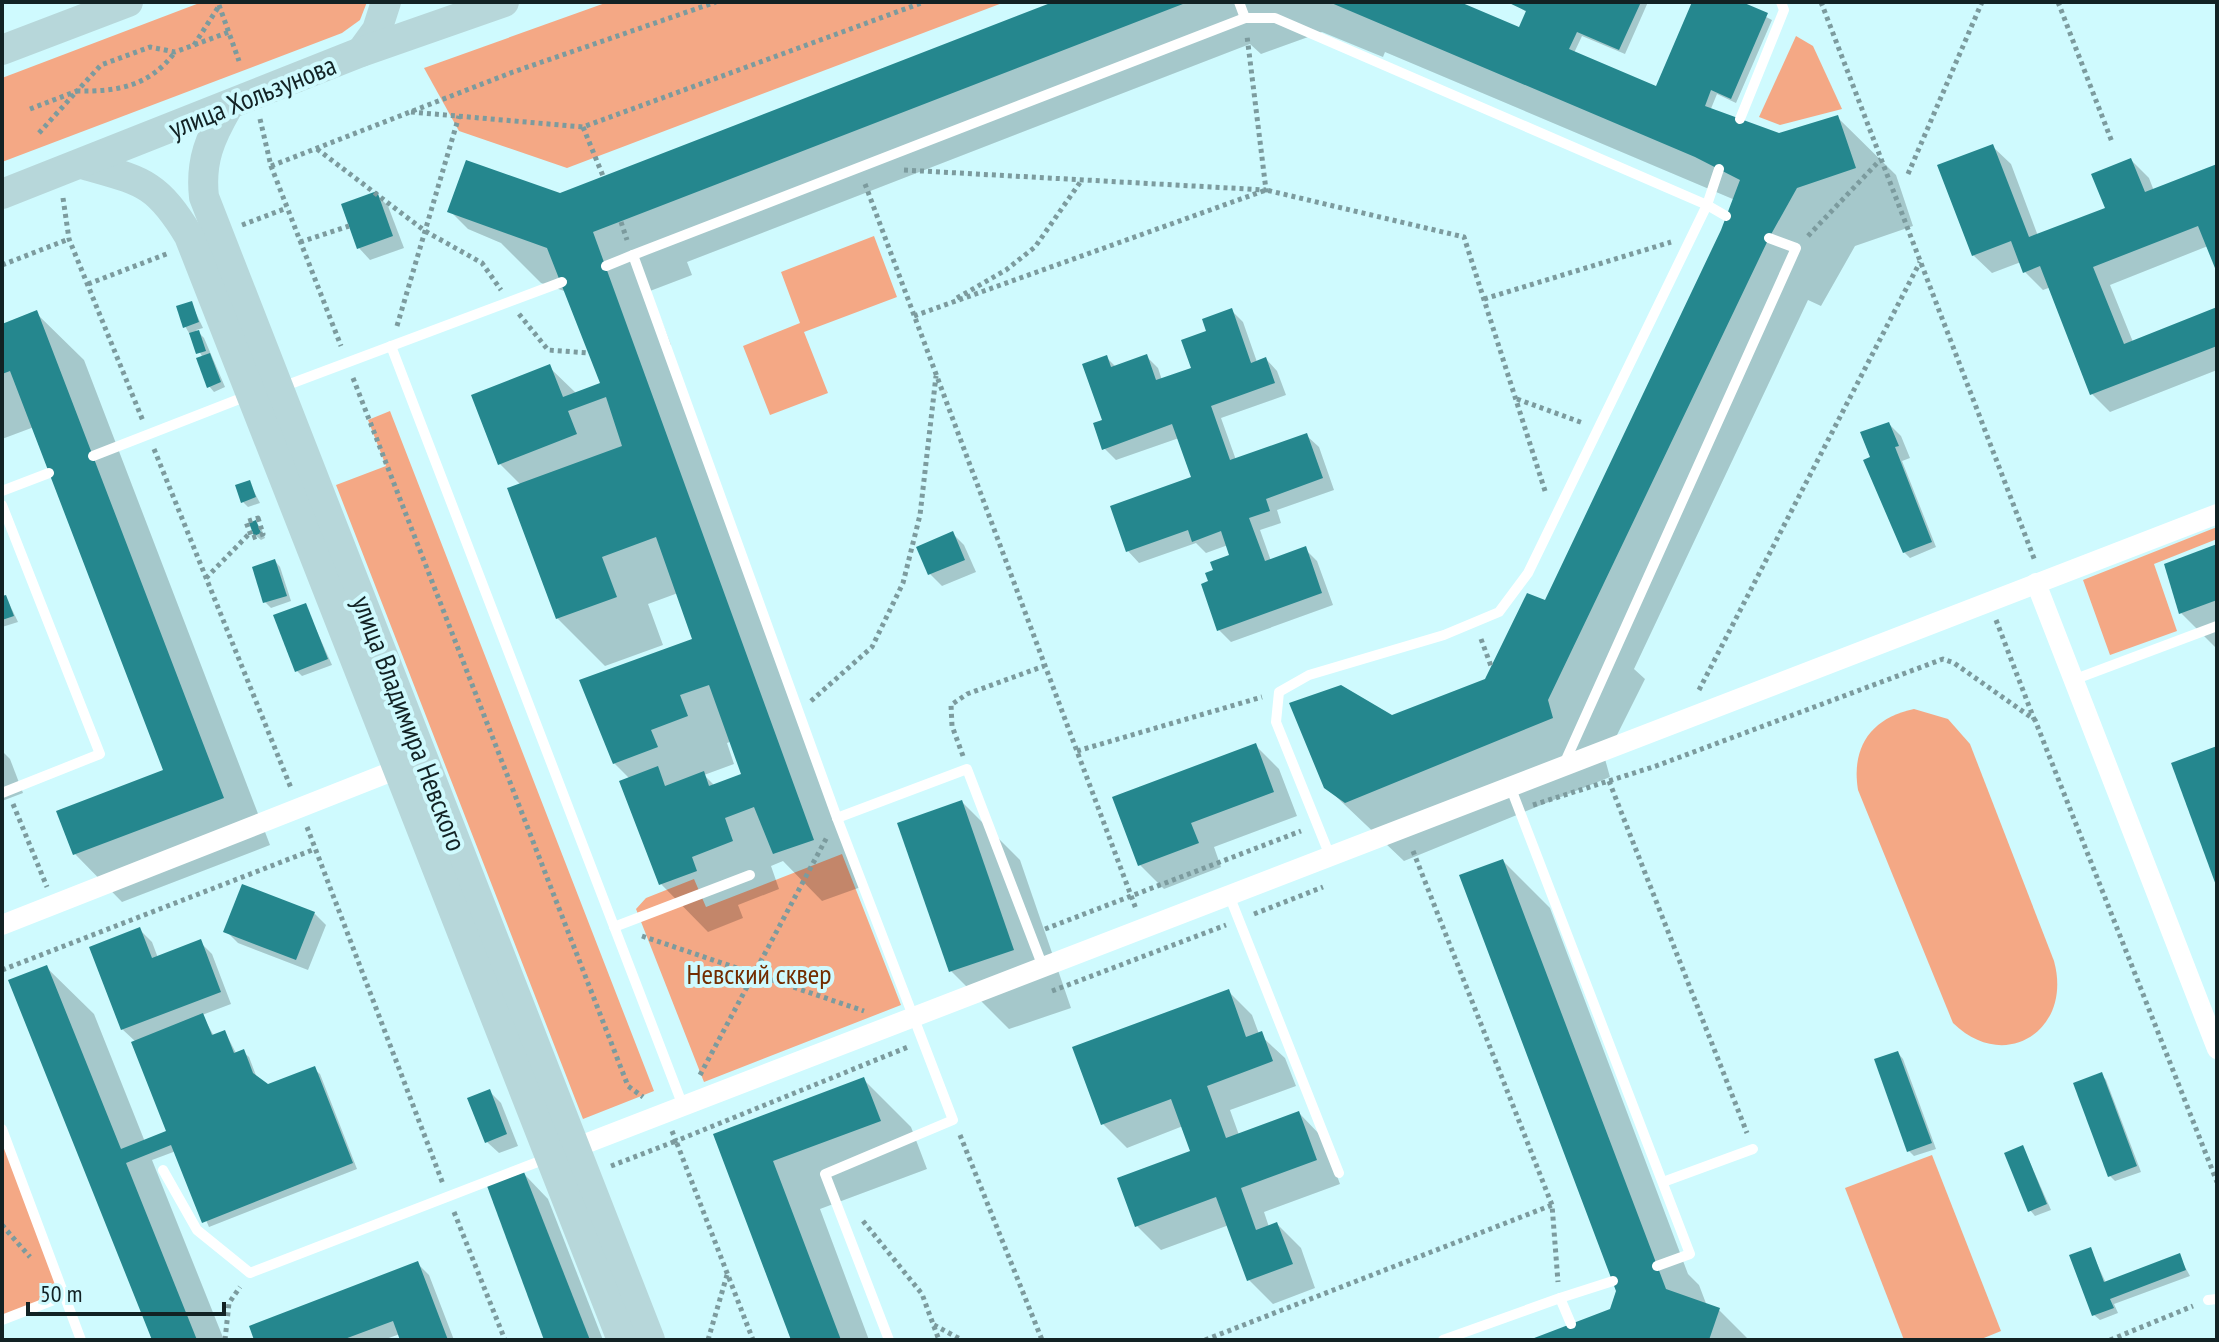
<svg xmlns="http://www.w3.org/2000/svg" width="2219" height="1342" font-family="'PT Sans Narrow',sans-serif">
<rect width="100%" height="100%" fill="#cffafe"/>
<!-- green -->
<g fill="#f4a885">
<polygon points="202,2 367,2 360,20 342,33 2,162 2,78"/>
<polygon points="608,2 1005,2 567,168 459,131 424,68"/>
<polygon points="1796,36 1813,46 1842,109 1780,125 1759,117"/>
<polygon points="874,236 897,297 804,332 828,393 770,415 743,346 800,323 781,272"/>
<polygon points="390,411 654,1091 583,1119 336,485 386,466 368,420"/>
<polygon points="2217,527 2217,539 2154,564 2177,631 2110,655 2083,580"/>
<path d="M1914 709 1948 719 1970 744 2054 961C2073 1030 2005 1074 1953 1023L1858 790C1851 747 1871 718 1914 709Z"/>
<polygon points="842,854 901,1005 704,1082 636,909 646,898 694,879 706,907"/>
<polygon points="2,1129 64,1296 2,1320"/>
<polygon points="1932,1155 2001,1331 1979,1340 1904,1340 1845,1188"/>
</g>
<!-- shadow -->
<g fill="#0003" fill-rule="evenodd">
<path d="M1058 2H1454L1528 33V13L1512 2H1648L1625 54 1582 36 1574 53 1664 91 1694 2H1737L1772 20 1736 103 1717 94 1710 111 1779 135 1837 117 1896 175 1913 226 1855 246 1821 306 1808 300 1634 669 1645 679 1605 759 1610 777 1404 861 1326 787 1392 718 1486 681 1556 608 1735 200 1385 52 1383 57 1322 32 1261 54 1250 44 687 262 692 275 650 291 671 345 665 347 861 887 822 901 783 861 771 866 779 889 738 905 743 918 708 932 661 884 630 779 614 763 695 640 678 593 648 604 663 645 605 666 557 618 521 485 500 464 473 396 549 367 577 394 602 384 567 292 541 283 501 243 468 229 450 211 560 195ZM732 741 744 775 715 786 704 775 734 764 727 743Z"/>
<polygon points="1992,146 2011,164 2038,236 2108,209 2131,160 2149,178 2154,191 2217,166 2217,268 2208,246 2110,285 2133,342 2217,309 2217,370 2110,412 2092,394 2051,287 2043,290 2025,272 2021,262 1992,273 1973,255"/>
<polygon points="376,194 388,206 404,248 370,260 359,248"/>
<polygon points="191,303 203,328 196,330 204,338 225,387 214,392 209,386 203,358 185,326"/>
<polygon points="1231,310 1243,322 1257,362 1266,359 1277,371 1286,395 1221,418 1236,460 1307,436 1319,447 1334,490 1277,510 1281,523 1260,530 1271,561 1305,549 1317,561 1333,605 1231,642 1219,630 1216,571 1232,556 1228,545 1206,553 1196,543 1139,563 1128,551 1194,478 1179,438 1116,460 1104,448 1107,358 1116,367 1146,356 1158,368 1162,380 1194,369 1209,333"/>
<polygon points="36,313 84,360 270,845 122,902 75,854 166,772 34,427 2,439 2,326"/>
<polygon points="1889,424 1901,436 1910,458 1902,461 1936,547 1910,558 1904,552 1874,458"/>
<polygon points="249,482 260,503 248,507 243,502"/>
<polygon points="256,523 261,528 265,538 261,540 255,535"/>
<polygon points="952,533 964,545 976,572 942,586 930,574"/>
<polygon points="2217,547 2217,649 2181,613"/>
<polygon points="275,561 280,567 291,601 271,608 265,602"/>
<polygon points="6,597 18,622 2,627 2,599"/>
<polygon points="305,605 332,665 302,676 297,671"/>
<polygon points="1255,745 1279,769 1297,816 1214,847 1221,867 1164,889 1140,865"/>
<polygon points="2,751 10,759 23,793 2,801"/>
<polygon points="962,802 1020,860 1071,1008 1009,1029 951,971"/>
<polygon points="1503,861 1550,908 1688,1274 1699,1285 1707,1306 1719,1310 1749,1340 1534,1340 1612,1311 1618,1291"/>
<polygon points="314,913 326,925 308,970 238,943 226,931"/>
<polygon points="140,930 152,942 158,958 200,942 212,954 231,1004 202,1015 214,1036 225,1032 237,1055 243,1052 249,1057 257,1078 268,1087 314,1069 320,1074 357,1169 209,1227 176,1151 152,1160 224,1340 154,1340 46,967 94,1014 145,1142 169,1133 136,1042 122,1029"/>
<polygon points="1228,991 1252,1015 1259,1034 1285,1058 1296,1086 1230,1110 1239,1135 1299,1113 1323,1138 1340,1184 1264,1212 1269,1227 1277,1224 1301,1248 1315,1288 1273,1304 1249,1280 1229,1225 1161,1250 1137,1226 1193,1152 1183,1126 1127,1148 1102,1123"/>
<polygon points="1898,1053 1903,1059 1936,1149 1914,1156 1909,1151"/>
<polygon points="2101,1074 2106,1080 2141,1172 2115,1181 2110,1176"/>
<polygon points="864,1080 911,1127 927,1169 820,1209 869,1340 793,1340 716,1135"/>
<polygon points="489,1091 501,1103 518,1146 499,1153 487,1142"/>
<polygon points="2023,1147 2051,1210 2035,1216 2030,1210"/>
<polygon points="524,1174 548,1199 603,1340 546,1340"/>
<polygon points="2090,1249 2106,1283 2179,1256 2190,1276 2114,1304 2118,1313 2100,1320 2094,1315"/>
<polygon points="417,1263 429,1275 454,1340 402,1340 400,1334 383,1340 256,1340"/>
</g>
<!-- building -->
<g fill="#25878e">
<polygon points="1053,2 1188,2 593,232 814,840 773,854 754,807 725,818 733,841 692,857 697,871 659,885 619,781 658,766 665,786 704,771 709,786 741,774 709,685 680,695 688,716 651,730 658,747 613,764 579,680 692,639 656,537 602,557 617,597 556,619 507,488 622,446 606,397 568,411 577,434 498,465 471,395 550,364 563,397 600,383 547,248 447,212 466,160 560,193"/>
<polygon points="1329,2 1460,2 1519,27 1526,11 1507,2 1641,2 1619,50 1577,32 1569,49 1656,86 1692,2 1742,2 1768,13 1731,99 1711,90 1705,106 1779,133 1838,115 1856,168 1797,188 1769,238 1548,700 1553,718 1345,803 1324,788 1289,703 1341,685 1392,715 1485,679 1527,593 1545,600 1721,230 1740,180 1695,157"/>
<polygon points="1993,144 2029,237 2105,208 2091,174 2131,158 2145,192 2217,164 2217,273 2198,226 2093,267 2124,344 2217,307 2217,346 2090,395 2040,266 2023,273 2011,241 1972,256 1937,165"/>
<polygon points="377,191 393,236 357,249 341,204"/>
<polygon points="192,301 199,322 183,328 176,306"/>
<polygon points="1232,308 1251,363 1266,357 1275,383 1211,406 1230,460 1307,433 1323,478 1266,499 1270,511 1249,518 1265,561 1306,546 1322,593 1217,631 1201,584 1208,581 1205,573 1213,570 1210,562 1229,555 1221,531 1192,542 1188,530 1126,552 1110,506 1191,477 1172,424 1102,450 1093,423 1102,420 1082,364 1107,355 1111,367 1147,354 1156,380 1191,368 1181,340 1206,331 1202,319"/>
<polygon points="37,310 224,798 73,855 56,811 163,770 10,371 2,374 2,324"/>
<polygon points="199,330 206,351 196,354 189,333"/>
<polygon points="210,353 221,382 207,388 196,358"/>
<polygon points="1889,422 1899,446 1895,447 1932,542 1903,553 1863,460 1870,457 1860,432"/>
<polygon points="250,480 256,497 241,503 235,485"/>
<polygon points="256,520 261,533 254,536 249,523"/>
<polygon points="953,531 965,560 928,575 916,547"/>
<polygon points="2217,544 2217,600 2179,614 2164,564"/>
<polygon points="275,559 287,596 263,603 252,567"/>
<polygon points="6,595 14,616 2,620 2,596"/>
<polygon points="306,603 328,659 295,672 273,615"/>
<polygon points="1256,743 1274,792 1191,823 1199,843 1138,866 1112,797"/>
<polygon points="2217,746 2217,888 2171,763"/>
<polygon points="962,800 1014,950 949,972 897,823"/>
<polygon points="1503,859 1666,1289 1720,1308 1709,1340 1529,1340 1610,1309 1616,1291 1459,875"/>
<polygon points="242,884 315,912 296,960 223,932"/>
<polygon points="140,927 152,958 201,939 221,992 121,1030 89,947"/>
<polygon points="47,965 121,1149 166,1131 131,1042 203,1013 212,1035 225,1030 234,1053 244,1049 253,1073 268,1084 315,1066 353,1163 202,1223 171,1145 126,1163 197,1340 152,1340 8,980"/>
<polygon points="1229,989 1246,1037 1262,1031 1273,1061 1207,1086 1226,1138 1299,1111 1317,1160 1241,1188 1256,1230 1277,1222 1293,1264 1247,1281 1216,1197 1135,1227 1117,1178 1190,1151 1171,1099 1101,1125 1072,1047"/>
<polygon points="1898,1051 1932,1143 1907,1152 1874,1059"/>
<polygon points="2102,1072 2137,1166 2108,1177 2073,1083"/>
<polygon points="864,1077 881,1121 773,1161 841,1340 791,1340 713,1134"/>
<polygon points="490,1089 507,1134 485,1143 467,1098"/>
<polygon points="2023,1145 2047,1204 2028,1212 2004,1153"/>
<polygon points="524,1172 590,1340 544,1340 487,1186"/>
<polygon points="2091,1247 2104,1282 2180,1253 2186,1270 2110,1299 2114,1308 2092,1316 2069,1255"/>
<polygon points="418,1261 448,1340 400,1340 393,1321 342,1340 254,1340 249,1326"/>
</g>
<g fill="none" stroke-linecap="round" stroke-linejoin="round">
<!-- path -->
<g stroke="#7c9b9e" stroke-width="5" stroke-dasharray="4 4" stroke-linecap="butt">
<polyline points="1821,2 2035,561"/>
<polyline points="2058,2 2112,142"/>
<polyline points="219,5 239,61"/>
<polyline points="194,45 219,6"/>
<polyline points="30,109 77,91 101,65 150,47 175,52 229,32"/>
<polyline points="411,112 583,127 924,2"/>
<polyline points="260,119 271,166 341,346"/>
<polyline points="583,127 603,176"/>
<path d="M39 133 77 91C117 92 150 86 175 52"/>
<polyline points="317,149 425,231 482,263 501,290"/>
<polyline points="271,166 513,72 716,2"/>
<polyline points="904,170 1266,190 1247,36"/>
<polyline points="1908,174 1982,2"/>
<polyline points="865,184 1136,909"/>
<polyline points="63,198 69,239 143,421"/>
<polyline points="621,222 627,240"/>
<polyline points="242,225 287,208"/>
<polyline points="1808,236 1881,159"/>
<polyline points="300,242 349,226"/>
<polyline points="2,265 69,239"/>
<polyline points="88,284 169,253"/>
<polyline points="957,298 1006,270 1035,247 1081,181"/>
<polyline points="1484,299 1671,242"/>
<polyline points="519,314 548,350 589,353"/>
<polyline points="914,316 1266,190 1464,237 1546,494"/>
<polyline points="397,326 459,116"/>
<polyline points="353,378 628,1086 643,1097"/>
<polyline points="1517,399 1583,423"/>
<polyline points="154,449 291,788"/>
<polygon points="258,518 263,534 252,538 246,522"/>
<polyline points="206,578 250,533"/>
<polyline points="1996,620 2034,719"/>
<polyline points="1481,639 1491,666"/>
<polyline points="1699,690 1920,262"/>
<polyline points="811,701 872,647 903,583 920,515 936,376"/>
<polyline points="1077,751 1262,697"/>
<polyline points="963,756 952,726 951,705 967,694 1044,666"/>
<polyline points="1609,781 1747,1133"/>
<polyline points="13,804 47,887"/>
<polyline points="1533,805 1656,766 1943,659 1954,663 2035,720 2217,1182"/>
<polyline points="307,827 443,1184"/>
<polyline points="1413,851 1552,1205 1558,1282"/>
<polyline points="1254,914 1323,887"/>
<polyline points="1045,929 1301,831"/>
<polyline points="642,936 864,1011"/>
<polyline points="2,970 315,849"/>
<polyline points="1052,991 1226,925"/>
<polyline points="700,1075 827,837"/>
<polyline points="672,1131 676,1141 908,1047"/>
<polyline points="960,1135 1042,1340"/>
<polyline points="611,1166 676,1141 753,1340"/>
<polyline points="454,1212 505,1340"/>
<polyline points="863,1221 922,1294 939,1340"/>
<polyline points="2,1225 30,1257"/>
<polyline points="934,1325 962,1340"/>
<polyline points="225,1340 229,1303 240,1287"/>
<polyline points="708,1340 727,1275"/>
<polyline points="1205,1340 1552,1205"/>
<polyline points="2110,1340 2193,1306"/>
</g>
<!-- lane -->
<g stroke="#fff" stroke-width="10">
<polyline points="1239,2 1245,18"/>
<polyline points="1740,119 1784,10 1781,2"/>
<polyline points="606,266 633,255"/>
<polyline points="391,346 683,1106"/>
<polyline points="282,387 562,282"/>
<polyline points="93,456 247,396"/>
<polyline points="2,491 49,473"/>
<polyline points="2,505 100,754 2,793"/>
<polyline points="2073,680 2217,626"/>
<polyline points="1564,764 1796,248 1769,238"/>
<polyline points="1510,786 1690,1254 1657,1266"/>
<polyline points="837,818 967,769 1043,967"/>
<polyline points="1330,856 1276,722 1279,692 1309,675 1444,635 1499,612 1528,573 1707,205 1726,216"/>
<polyline points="1229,895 1339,1173"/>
<polyline points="614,927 750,875"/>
<polyline points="2,1129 81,1340"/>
<polyline points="163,1170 197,1230 250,1273 548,1158"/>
<polyline points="1663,1182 1753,1149"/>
<polyline points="1560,1298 1613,1281"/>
<polyline points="2208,1300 2217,1299"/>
<polyline points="2,1320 64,1296"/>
<polyline points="889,1340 825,1174 953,1120 837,818 633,255 1245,18 1275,18 1707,205 1719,169"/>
<polyline points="1443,1340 1560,1298 1571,1324"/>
</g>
<!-- street -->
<g stroke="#fff" stroke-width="20">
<polyline points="2036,583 2217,1049"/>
<polyline points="2,925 398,769"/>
<polyline points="564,1152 2217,514"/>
</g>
<!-- secondary -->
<g stroke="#b7d7da" stroke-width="30">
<polyline points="2,50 128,2"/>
<polyline points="361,52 377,30 386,2"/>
<path d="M228 107C210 138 200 161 204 197L650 1340"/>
<path d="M82 164C141 181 156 181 189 236L622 1340"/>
<polyline points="2,194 361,52 504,2"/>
</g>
</g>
<g text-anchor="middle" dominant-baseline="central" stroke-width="8" stroke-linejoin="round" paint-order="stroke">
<!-- street labels -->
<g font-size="28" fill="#122224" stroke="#cffafe">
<text transform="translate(252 96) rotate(-22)">улица Хользунова</text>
<text transform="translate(410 723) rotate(69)">улица Владимира Невского</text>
</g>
<!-- park labels -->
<g font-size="28" fill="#722c00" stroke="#cffafe">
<text x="759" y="973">Невский сквер</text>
</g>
</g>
<!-- border -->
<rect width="2219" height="1342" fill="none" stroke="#122224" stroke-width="8"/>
<!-- scale -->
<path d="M28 1302v12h196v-12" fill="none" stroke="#122224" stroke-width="4"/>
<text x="40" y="1302" font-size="24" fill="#122224" stroke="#cffafe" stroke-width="6" paint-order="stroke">50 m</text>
</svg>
